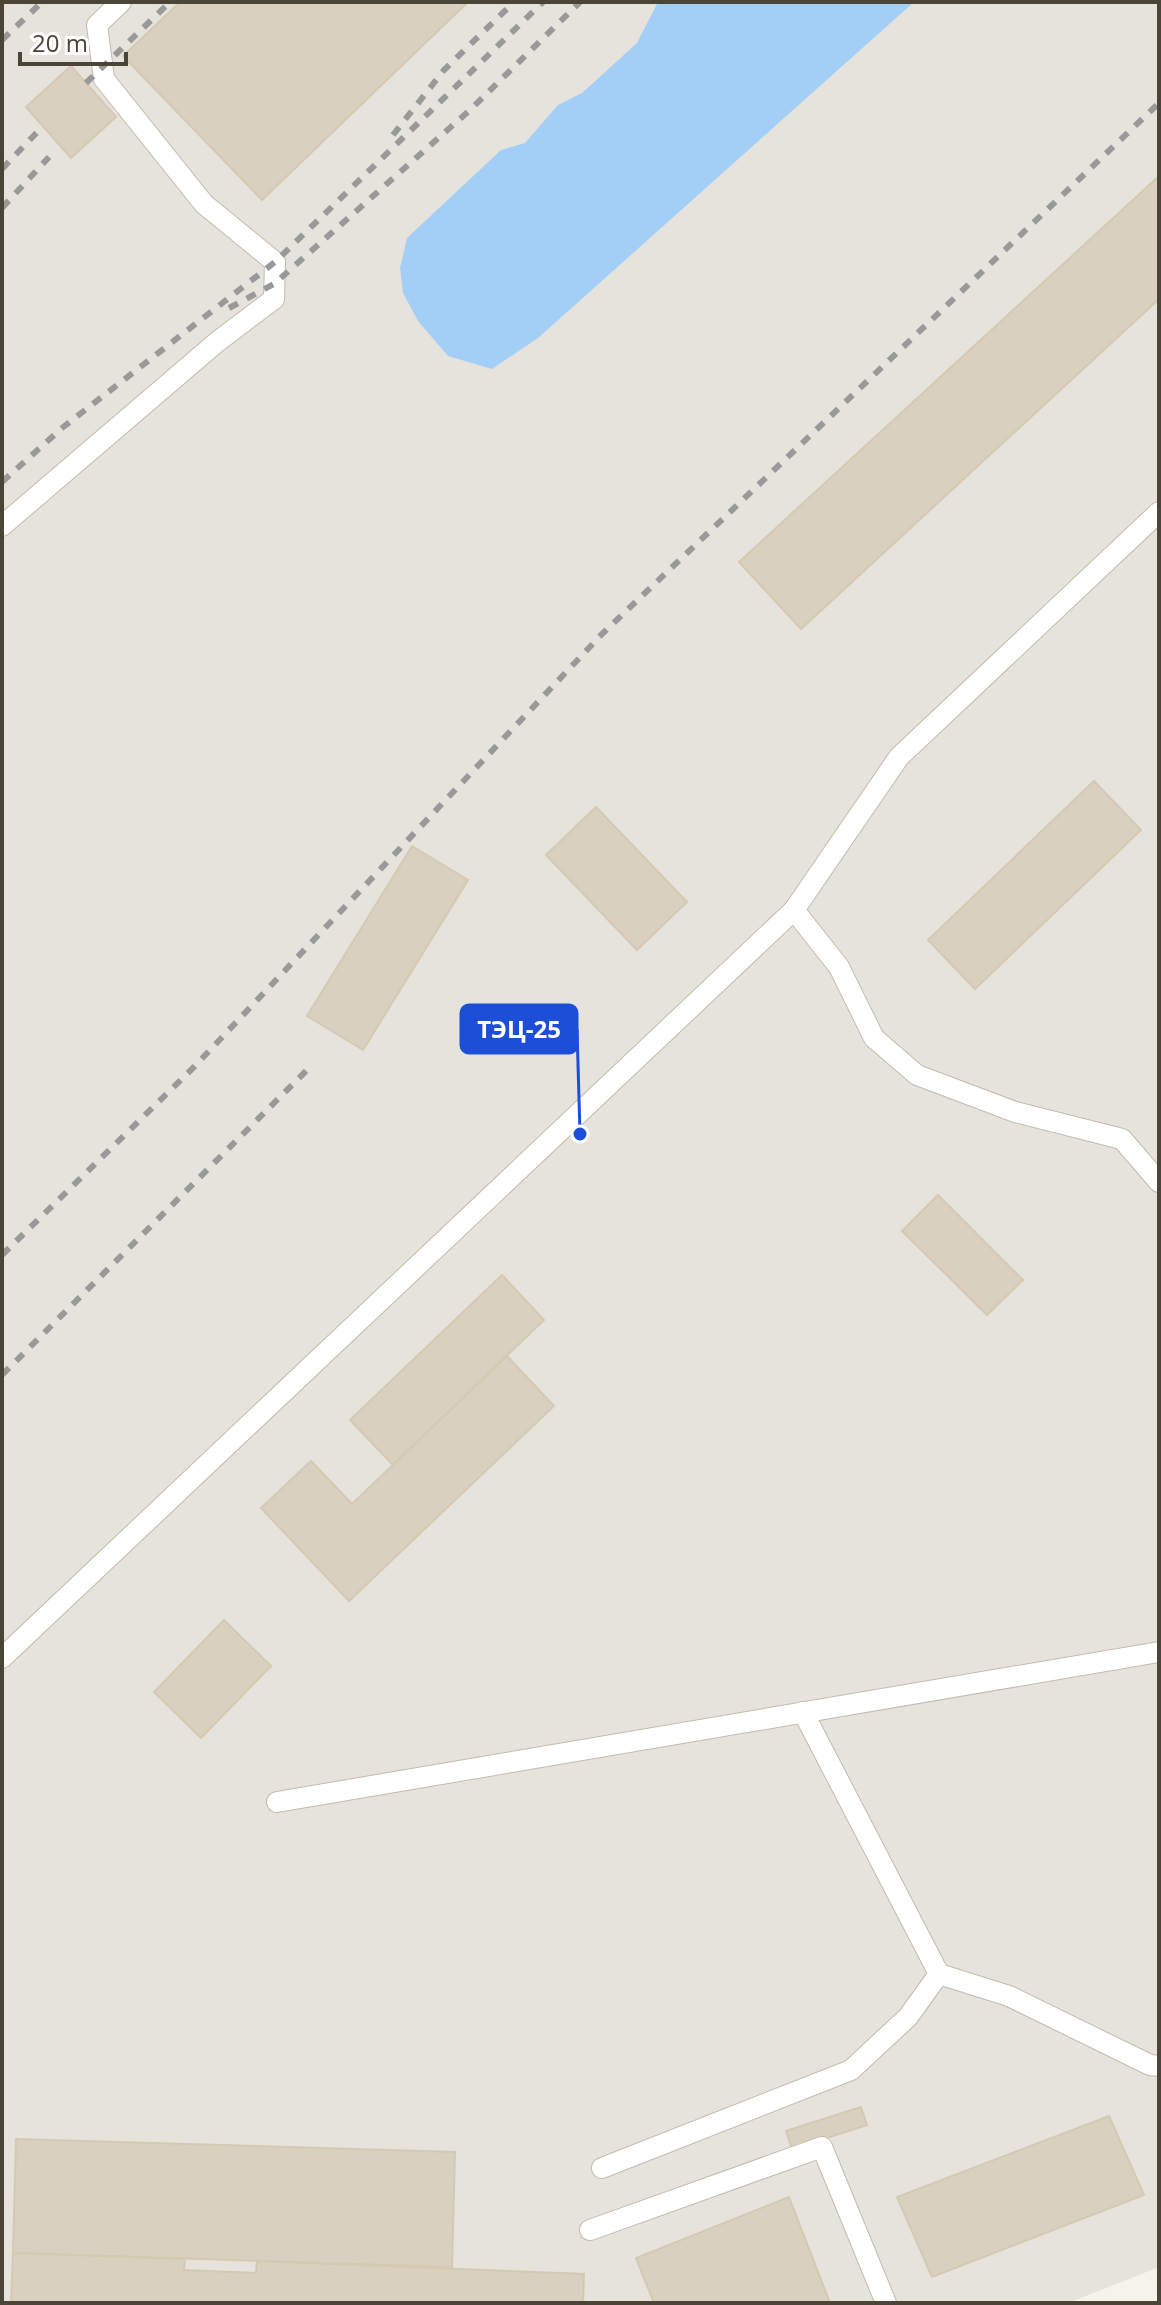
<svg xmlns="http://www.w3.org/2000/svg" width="1161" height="2305" font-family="'Open Sans',sans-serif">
<rect width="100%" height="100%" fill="#f6f3ea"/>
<!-- industrial -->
<polygon fill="#e6e2dc" points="2,2 1159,2 1159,2267 1068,2303 2,2303"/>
<!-- water -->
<polygon fill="#a3cff7" points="658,2 914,2 538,338 492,369 448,356 418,321 403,293 400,268 407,238 501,150 525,143 558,105 582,93 637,43"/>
<!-- building -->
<g fill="#d9d0bf" stroke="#d5c9b1" stroke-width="2">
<polygon points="180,2 468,2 262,200 123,56"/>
<polygon points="71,66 116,117 71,158 26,107"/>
<polygon points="1159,176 1159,299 801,629 739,562"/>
<polygon points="1094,781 1141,830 975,989 928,940"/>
<polygon points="596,807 687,902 637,950 546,855"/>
<polygon points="412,846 468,880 363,1050 307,1016"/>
<polygon points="938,1195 1023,1280 987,1315 902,1231"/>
<polygon points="502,1275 544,1320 393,1465 350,1420"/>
<polygon points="507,1356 554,1406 349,1601 261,1508 311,1461 352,1504"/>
<polygon points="224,1620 271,1666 201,1738 154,1692"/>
<polygon points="861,2107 867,2125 792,2149 786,2131"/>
<polygon points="1109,2116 1144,2195 932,2277 897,2197"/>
<polygon points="16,2139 455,2152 452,2267 13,2253"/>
<polygon points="789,2197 830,2303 654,2303 636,2258"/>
<polygon points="13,2253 185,2259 184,2270 256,2273 257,2261 584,2274 583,2303 11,2303"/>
</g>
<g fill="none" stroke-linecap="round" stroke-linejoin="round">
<defs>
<g id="service">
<polyline points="1159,512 899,757 794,910 839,967 874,1038 917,1075 1015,1112 1122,1139 1159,1182"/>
<polyline points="2,526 217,342 274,299 275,262 204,204 104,79 97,25 121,2"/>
<polyline points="2,1658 794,910"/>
<polyline points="803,1712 939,1974 1009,1996 1150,2065 1159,2066"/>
<polyline points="277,1802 1159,1652"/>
<polyline points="602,2168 851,2070 908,2017 939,1974"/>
<polyline points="590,2230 822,2147 886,2303"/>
</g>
</defs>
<!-- service casing -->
<use href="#service" stroke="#c3bcac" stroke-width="22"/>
<!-- service -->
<use href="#service" stroke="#fff" stroke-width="20"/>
<!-- rail -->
<g stroke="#999" stroke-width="6" stroke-dasharray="10 10" stroke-linecap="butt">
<polyline points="2,40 42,2"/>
<polyline points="86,83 170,2"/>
<polyline points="393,135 444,70 514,2"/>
<polyline points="2,169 43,126"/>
<polyline points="2,208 49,157"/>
<polyline points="229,308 274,284 470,110 580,2"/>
<polyline points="2,482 62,428 275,262 543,2"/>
<polyline points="2,1255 194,1067 602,634 1159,103"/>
<polyline points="2,1375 313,1064"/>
</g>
</g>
<!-- callouts -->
<path fill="none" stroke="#1d4ed8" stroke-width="3" d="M580 1134L577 1029"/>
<circle fill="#1d4ed8" stroke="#fff" stroke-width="3" cx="580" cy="1134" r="8"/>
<rect fill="#1d4ed8" stroke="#1d4ed8" stroke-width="3" x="461" y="1005" width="116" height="48" rx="8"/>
<g font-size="24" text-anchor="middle" font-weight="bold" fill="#fff">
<text x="519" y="1038">ТЭЦ-25</text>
</g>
<!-- border -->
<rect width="1161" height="2305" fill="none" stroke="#4b4537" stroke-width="8"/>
<!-- scale -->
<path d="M20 52v12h106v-12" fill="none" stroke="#4b4537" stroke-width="4"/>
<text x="32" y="52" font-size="24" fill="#4b4537" stroke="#ffffff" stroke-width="6" paint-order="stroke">20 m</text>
</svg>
